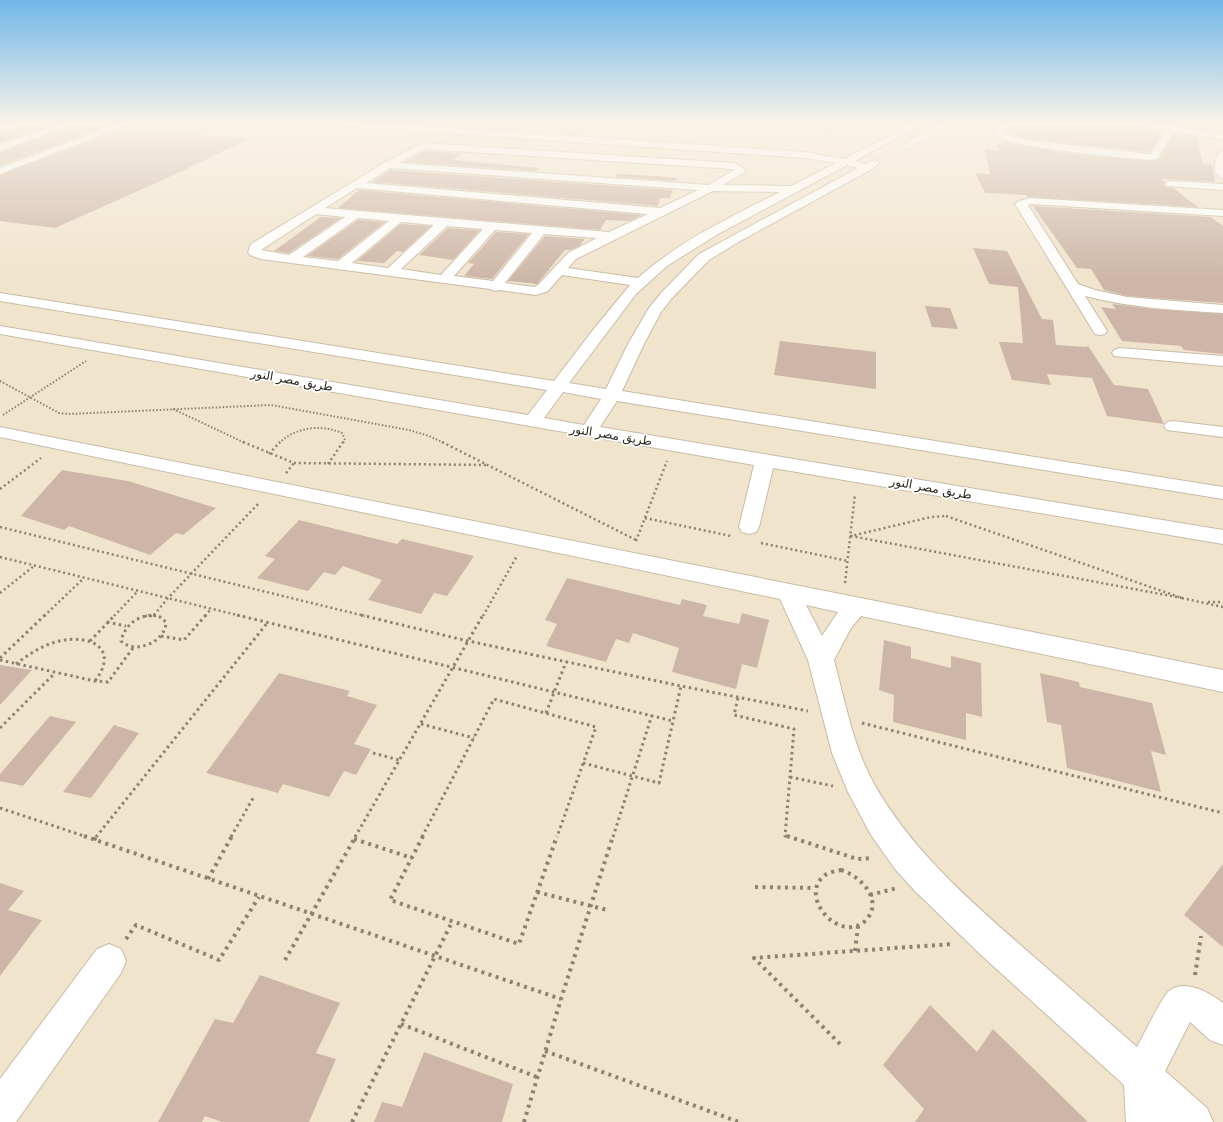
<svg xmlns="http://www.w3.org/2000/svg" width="1223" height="1122" font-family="'DejaVu Sans',Cairo,sans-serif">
<rect width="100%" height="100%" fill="#f1e4cd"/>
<!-- building -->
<g fill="#cdb6a7">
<polygon points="31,123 58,123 0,143 0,134"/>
<polygon points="1017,123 1117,123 1163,132 1150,152 1148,152 1027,139 1006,133"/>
<polygon points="76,125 105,127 0,166 0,152"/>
<polygon points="123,129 249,139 165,179 55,228 0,221 0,175"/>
<polygon points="1177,134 1197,137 1203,164 1212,165 1215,182 1161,179 1165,182 1164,184 1165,187 1173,188 1198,207 1027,197 1026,195 985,193 975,173 990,174 985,149 1000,150 996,145 1006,142 1065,153 1148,161 1158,160 1173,135"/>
<polygon points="424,151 462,153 453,160 540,168 536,171 405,162"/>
<polygon points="390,170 673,190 670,198 660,198 658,206 372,182"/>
<polygon points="617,174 655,176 677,178 676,181 616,177"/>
<polygon points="359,190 360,190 642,215 629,221 606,220 600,230 338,208"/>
<polygon points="1033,206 1211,217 1223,226 1223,303 1127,296 1104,290 1091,269 1077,268"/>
<polygon points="321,217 341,218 289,253 274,251"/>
<polygon points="358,220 385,222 338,259 307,256"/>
<polygon points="401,224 431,226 403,252 397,251 384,263 357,261"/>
<polygon points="448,228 480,230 453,260 419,255"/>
<polygon points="496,232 529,234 492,279 464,276 474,264 468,263"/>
<polygon points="545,236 585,239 579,246 570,250 565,250 537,284 508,281"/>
<polygon points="973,248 1007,251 1042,319 1053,320 1056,345 1086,347 1088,346 1114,385 1148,389 1164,424 1107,416 1092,378 1047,374 1051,385 1012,380 999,342 1023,343 1018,287 989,284"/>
<polygon points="1112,304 1153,309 1223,314 1223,354 1184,350 1181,346 1122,341 1101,307 1116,309"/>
<polygon points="925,306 950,308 958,329 932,327"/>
<polygon points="780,341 876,352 876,389 774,375"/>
<polygon points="62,470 128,481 216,508 183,535 176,533 150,555 69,526 64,530 21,516"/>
<polygon points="299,520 397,544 402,539 474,556 447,596 434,593 421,614 368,600 382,580 343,566 335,575 324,572 308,591 257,578 275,559 265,556"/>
<polygon points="567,578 680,605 682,599 707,605 703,616 739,624 742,613 769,620 757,668 742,664 736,689 672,672 679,648 633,633 629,643 616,639 606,662 546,646 557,624 545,620"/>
<polygon points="884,640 911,647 911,658 951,668 951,656 981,663 982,717 966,713 966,740 893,722 894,695 879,690"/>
<polygon points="0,665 32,670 0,705"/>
<polygon points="279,673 350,691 347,696 377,705 354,744 371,749 356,775 344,771 329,797 283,784 278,793 206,773"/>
<polygon points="1040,673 1079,682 1080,687 1152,703 1166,755 1151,751 1161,792 1067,768 1061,725 1047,722"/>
<polygon points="50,716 76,722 23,786 0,781 0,774"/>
<polygon points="114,725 139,733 91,798 63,792"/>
<polygon points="1223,864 1223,947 1184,915"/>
<polygon points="0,883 24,891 8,910 42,920 0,976"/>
<polygon points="260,975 340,1003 316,1053 336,1059 309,1122 222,1122 205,1116 202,1122 158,1122 215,1019 233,1023"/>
<polygon points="930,1005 977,1052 993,1029 1088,1122 915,1122 924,1109 883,1065"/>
<polygon points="424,1052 513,1084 502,1122 374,1122 382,1102 402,1107"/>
</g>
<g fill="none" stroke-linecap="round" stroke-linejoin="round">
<defs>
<g id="minor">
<polygon points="11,123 25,123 0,133 0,127"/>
<polygon points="64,123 78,123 0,151 0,145"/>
<polygon points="120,123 133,123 0,174 0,168"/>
<path d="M335 123H383L805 152 844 159 913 123H924L855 161 866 164 874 160 877 161 879 163 872 169 740 241 709 260 672 298 661 312 644 344 622 391 1223 487V499L617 401 600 427 1223 530V544L773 468 759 527 756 532 749 534 742 532 739 527 754 465 0 334V326L528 415 547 390 0 301V293L554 381 593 330 630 285 562 275 548 291 536 295 499 290 495 291 490 289 261 259 250 255 248 252 251 244 384 163 422 143 734 163 746 170 745 172 723 185 791 186 836 163 805 158 339 126ZM424 149 732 169 734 170 709 185 399 163ZM847 165 858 168 699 254 662 292 649 308 628 344 606 389 569 383 636 294 667 266 718 234ZM390 168 698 190 660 208 366 183ZM357 188 648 214 609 232 325 208ZM713 191 780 192C731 217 679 241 638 278L568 268 576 259ZM316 214 345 217 289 255 261 250ZM358 218 389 221 338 261 303 257ZM401 222 434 225 388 268 352 263ZM447 226 483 229 441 275 401 269ZM495 230 532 233 493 281 454 276ZM544 234 597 238 568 253 538 285 534 287 505 283ZM563 392 601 399 584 425 544 418Z"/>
<polygon points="941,123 952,123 909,148 906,149 901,146"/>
<path d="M1006 123H1016L1003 134 1027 140 1148 154H1151L1166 130 1140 126 1136 123H1158L1223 134V140L1179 132 1172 134 1157 159 1148 160C1123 157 1005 148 993 134L994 132Z"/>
<path d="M1223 151V178C1211 175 1214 160 1220 152Z"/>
<polygon points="1170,181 1223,184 1223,190 1166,186 1165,184"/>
<path d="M1030 198 1223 210V216L1031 204 1028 205 1078 284 1095 290 1127 297 1223 305V313C1176 310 1131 308 1085 296L1107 331 1105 334 1100 335 1095 334 1015 204 1017 202Z"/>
<polygon points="1120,348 1223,356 1223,366 1114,356 1112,353 1114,350"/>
<polygon points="1173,421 1223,427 1223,437 1167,430 1164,426 1167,422"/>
<path d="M0 427 1223 670V692L861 616 851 628 834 660C845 701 853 746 874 784 911 849 964 895 1019 944 1059 978 1098 1013 1137 1047 1143 1036 1162 997 1169 991 1185 978 1210 993 1223 1003V1045L1210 1040 1190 1022 1165 1071 1207 1108 1213 1122H1126L1124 1085 980 954 915 891 895 869 871 835 848 792 832 753 808 660 780 599 0 437ZM806 605 838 612 822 636Z"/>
<polygon points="109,944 121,949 126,961 121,973 16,1122 0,1122 0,1079 97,949"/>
</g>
</defs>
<!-- minor casing -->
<use href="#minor" stroke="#c8bca6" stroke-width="2"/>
<!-- path-far4 -->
<g stroke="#8b8273" stroke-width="1" stroke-dasharray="1 1.5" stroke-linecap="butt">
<polyline points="702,123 719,123"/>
<polyline points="781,123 830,128 830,144"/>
<polyline points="650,128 659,123"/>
</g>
<!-- path-far3 -->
<g stroke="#8b8273" stroke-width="2" stroke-dasharray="1.5 2" stroke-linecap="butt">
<polyline points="0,381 59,413 69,414 271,405 409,430 429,436 444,443"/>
<polyline points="173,409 245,443"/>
<polyline points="3,415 86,361"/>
<path d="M279 443C296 427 321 424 342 433L345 440 343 443"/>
</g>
<!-- path-far2 -->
<g stroke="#8b8273" stroke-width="2.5" stroke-dasharray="2 3" stroke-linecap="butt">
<polyline points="243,442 294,463 486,465"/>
<polyline points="442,442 636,540"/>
<polyline points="269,454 280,442"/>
<polyline points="328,464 343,442"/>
<polyline points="286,473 294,463"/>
<polyline points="0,489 41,458"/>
<polygon points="946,516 1182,598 851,536 931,517"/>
<polyline points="645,518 731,536"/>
<polyline points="0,527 365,616"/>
<polyline points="636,541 667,461"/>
<polyline points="761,543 848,561"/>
<polyline points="0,557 241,616"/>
<polyline points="845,583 855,494"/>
<polyline points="0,593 34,566"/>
<polyline points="1182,598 1223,607"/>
<polyline points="1208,602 1223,602"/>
<polyline points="154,615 168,598 259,503"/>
<polyline points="44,616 84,578"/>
<polyline points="114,616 138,591"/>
<polyline points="145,616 156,616"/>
<polyline points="205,616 211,609"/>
<polyline points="483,616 517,556"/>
</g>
<!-- path-far1 -->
<g stroke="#8b8273" stroke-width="3" stroke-dasharray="2.5 3.5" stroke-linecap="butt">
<path d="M153 615 160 617 166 622C166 642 135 655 121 641 125 625 137 616 153 615Z"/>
<polyline points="237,615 673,721"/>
<polyline points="361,615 468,641 681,686"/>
<polyline points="107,622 126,626"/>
<polyline points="161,636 184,640 206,615"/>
<polyline points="90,641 115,615"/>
<polyline points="0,658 45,615"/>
<polyline points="0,660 95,681 108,682 133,648"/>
<path d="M16 664C29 654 43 645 59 641 90 634 120 648 95 681"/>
<polyline points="738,698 734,715 794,729 785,836 790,837"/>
<polyline points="546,713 566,662"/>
<polyline points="862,723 1223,813"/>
<polyline points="421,724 474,738"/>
<polyline points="0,728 55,673"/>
<polyline points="373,753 399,760"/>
<polyline points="583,763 659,783 681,686 808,711"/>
<polyline points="790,777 833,786"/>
<polyline points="0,808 87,837"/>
<polyline points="96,837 268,622"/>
<polyline points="231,837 253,798"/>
<polyline points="355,837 483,615"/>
<polyline points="422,837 494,699 596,727 557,837"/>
<polyline points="613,837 652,715"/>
</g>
<!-- path -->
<g stroke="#8b8273" stroke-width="4" stroke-dasharray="3 4.5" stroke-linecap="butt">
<polyline points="84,836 561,999"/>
<polyline points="423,836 390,900 519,944 557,836"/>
<polyline points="787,836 857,859 872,858"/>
<polyline points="354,839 412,858"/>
<polyline points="94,840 97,836"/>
<path d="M841 870C861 876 885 901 865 921 840 944 798 897 824 876 828 872 836 871 841 870Z"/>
<polyline points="208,879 232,836"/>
<polyline points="755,887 815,888"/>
<polyline points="537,892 607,910"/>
<polyline points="870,895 897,888"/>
<polyline points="126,939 136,925 219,960 259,897"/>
<polyline points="855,951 858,926"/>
<polyline points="285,960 356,836"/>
<polyline points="1195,975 1201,936"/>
<polyline points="401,1024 537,1077"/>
<polyline points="840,1044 754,958 952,944"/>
<polyline points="545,1051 739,1122"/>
<polyline points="352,1122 452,922"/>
<polyline points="524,1122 561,999 613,836"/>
</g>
<!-- minor -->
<use href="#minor" fill="#fff" fill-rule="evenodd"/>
</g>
<!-- sky -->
<linearGradient id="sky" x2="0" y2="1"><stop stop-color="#70b7e9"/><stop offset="0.44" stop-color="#f9f3e8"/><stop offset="1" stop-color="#f9f3e8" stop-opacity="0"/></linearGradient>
<rect width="1223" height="280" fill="url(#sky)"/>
<g text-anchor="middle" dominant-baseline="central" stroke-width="3.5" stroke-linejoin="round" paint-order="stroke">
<!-- street labels -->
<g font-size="12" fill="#28231b" stroke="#fff">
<text transform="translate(292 380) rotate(10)">طريق مصر النور</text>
<text transform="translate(611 435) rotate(9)">طريق مصر النور</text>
<text transform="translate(931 488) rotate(10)">طريق مصر النور</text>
</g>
</g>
</svg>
